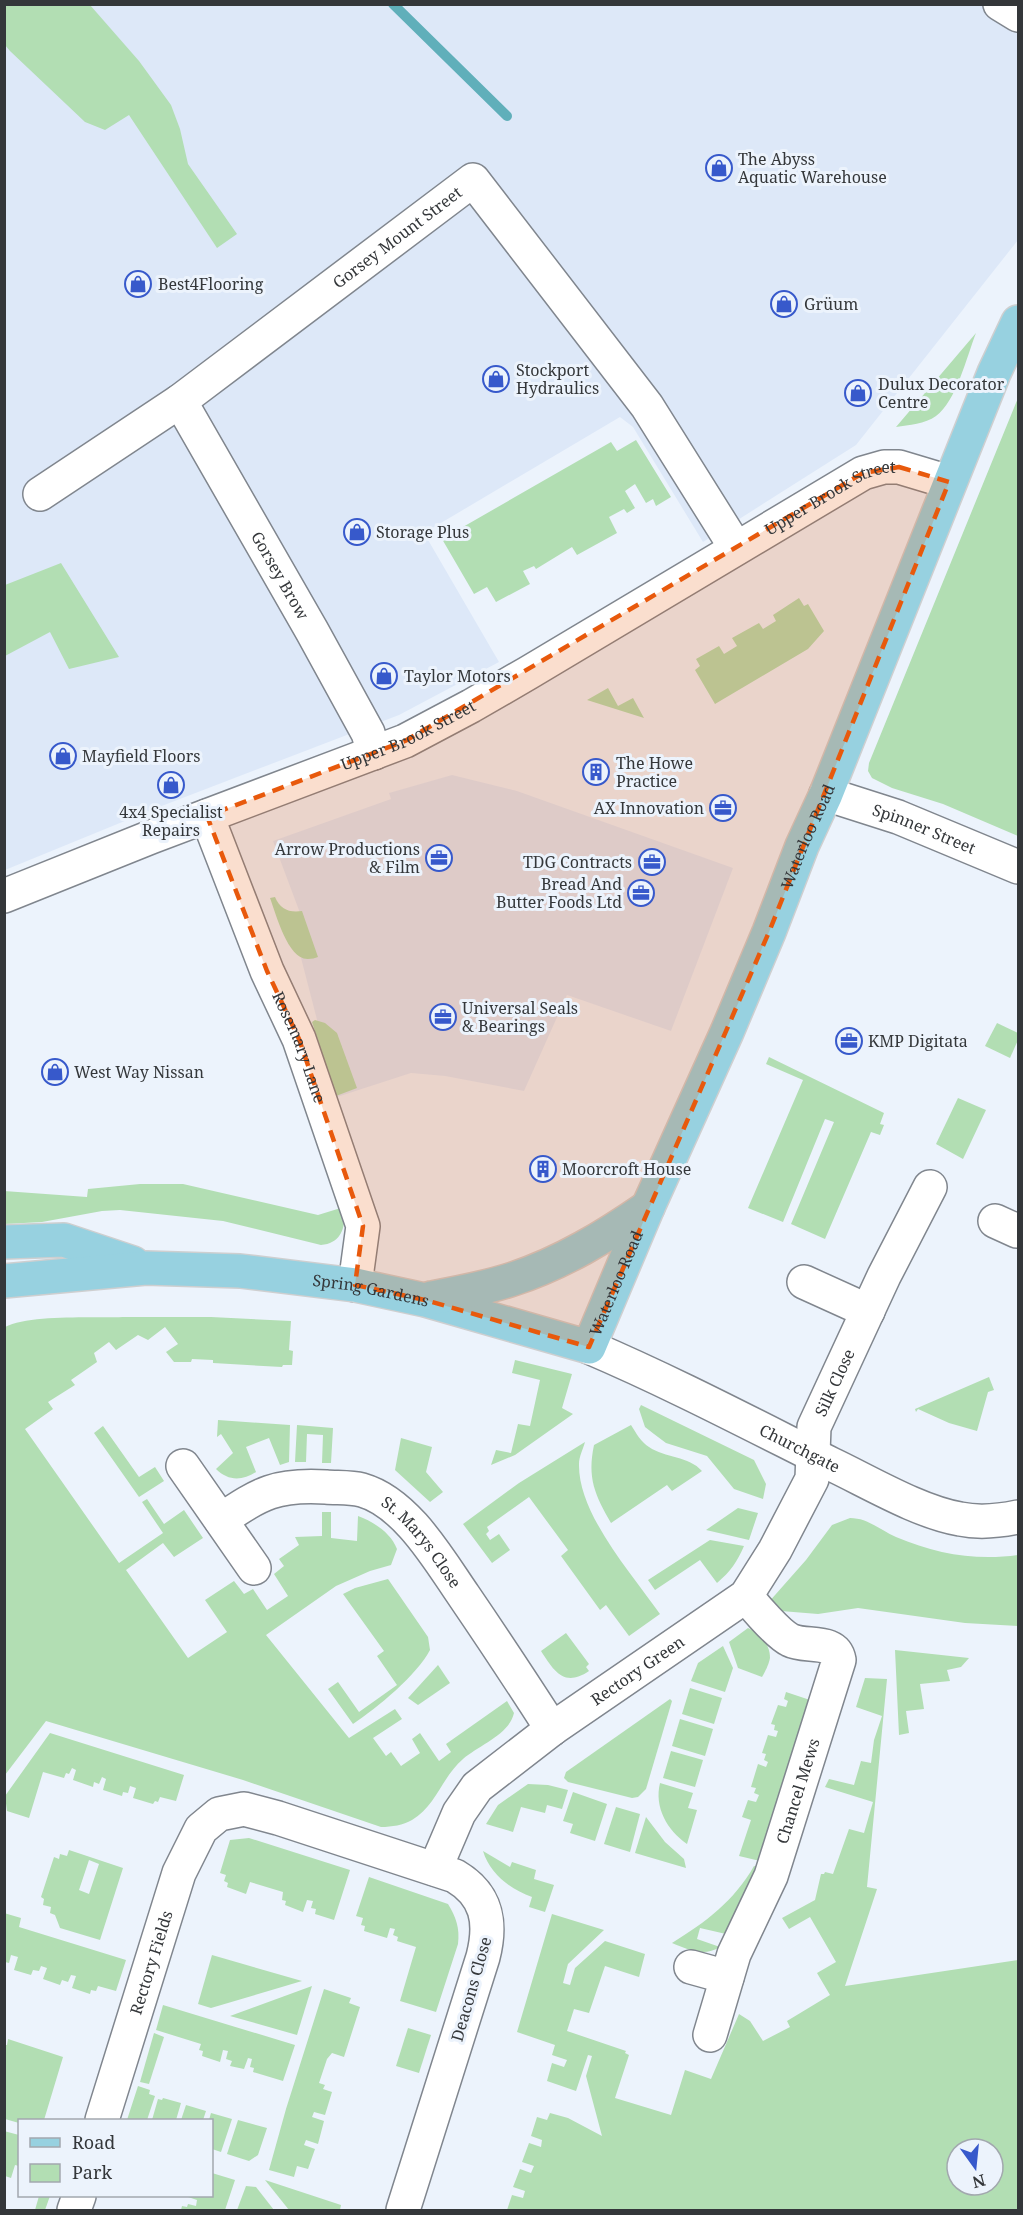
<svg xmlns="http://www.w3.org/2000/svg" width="1023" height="2215" font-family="'Noto Serif',serif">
<rect width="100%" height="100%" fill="#ecf3fc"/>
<!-- built -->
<g fill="#dde8f8">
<polygon points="5,5 1018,5 1018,240 856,445 703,542 633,427 620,417 424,533 499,662 399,715 159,807 5,870"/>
<polygon points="452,775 517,791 733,868 671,1031 567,995 524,1091 445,1076 411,1073 337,1097 301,958 312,945 273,841 391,799 389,793"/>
</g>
<!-- green -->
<g fill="#b2deb3" fill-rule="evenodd">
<polygon points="5,4 90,5 139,61 171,105 180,129 188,164 237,234 217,248 129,115 105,130 85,122 10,51 5,45"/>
<path d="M976 333C967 356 956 402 936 416 925 424 909 425 896 427Z"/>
<polygon points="1018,398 1018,836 943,804 892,788 872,778 868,771 869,763"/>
<polygon points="636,440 671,497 656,506 653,499 646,503 635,484 625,491 635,508 627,513 624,509 609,517 617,533 577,555 572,547 536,569 534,566 523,571 530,584 496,602 487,587 474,594 442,539 611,442 617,451"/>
<polygon points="61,563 119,657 69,669 50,632 5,656 5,585"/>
<polygon points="799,598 804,606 808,604 824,631 808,649 715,704 695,670 700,666 696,659 719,646 724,654 737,646 732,638 759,623 763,629 776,621 773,615"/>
<polygon points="608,688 618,706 633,698 644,718 587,700"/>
<path d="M275 897C280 909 289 913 302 911L318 957C315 958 312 959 308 959 288 960 276 914 270 898Z"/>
<polygon points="315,1020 325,1023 337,1033 357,1088 336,1096 312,1022"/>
<polygon points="997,1023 1018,1033 1018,1040 1010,1058 985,1046"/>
<polygon points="769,1057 884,1113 880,1124 884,1125 880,1135 871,1132 825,1239 791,1224 834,1122 825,1119 783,1222 748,1208 803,1080 766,1064"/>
<polygon points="958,1098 986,1110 963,1159 936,1144"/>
<path d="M140 1184H183L318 1215 344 1207C346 1225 343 1243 321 1245L223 1221 120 1210 102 1211 42 1222 5 1224 4 1191 87 1197 88 1189Z"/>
<path d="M126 1317H211L291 1321 289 1350 293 1351 292 1365H283L282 1367 213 1363V1360L192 1359 191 1362H174L166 1352 178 1344 165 1327 148 1340 138 1335 116 1350 109 1342 94 1353 97 1362 71 1380 75 1385 48 1402 53 1409 25 1429 119 1563 163 1533 142 1502 147 1499 164 1524 184 1510 203 1538 174 1557 163 1543 126 1570 188 1658 227 1632 205 1600 234 1581 244 1594 253 1589 267 1610 288 1596 274 1574 284 1566 279 1559 299 1545 295 1537 322 1536V1512H331V1538L357 1541 358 1516C374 1522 391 1533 397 1549L391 1565 370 1571 336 1586 266 1635 349 1738 395 1709 402 1719 373 1738 386 1756 391 1752 401 1766 420 1753 412 1739 420 1733 439 1761 451 1752 446 1744 507 1701 514 1713C509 1735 479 1745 463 1759 442 1777 436 1806 412 1820 403 1825 392 1827 381 1827L243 1780 46 1721 5 1775V1327C30 1314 96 1318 126 1317Z"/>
<polygon points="515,1360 572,1374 562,1408 573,1414 515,1455 491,1465 496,1450 511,1453 518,1424 530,1426 540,1380 512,1373"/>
<polygon points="989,1377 994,1390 988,1392 977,1431 949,1423 918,1409 916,1412 915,1409"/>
<polygon points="641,1405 754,1460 766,1484 763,1499 734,1489 707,1456 666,1443 654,1434 645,1427 639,1409"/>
<path d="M218 1420 290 1425 289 1462 280 1465 269 1438 246 1447 256 1472C242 1481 228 1481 216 1469L233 1453 221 1434 217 1437Z"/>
<polygon points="297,1425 333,1428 331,1463 322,1463 323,1435 307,1434 306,1462 295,1462"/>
<path d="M631 1425C636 1433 641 1442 649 1447 665 1458 689 1456 702 1471L672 1491 667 1485 611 1523C595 1495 587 1478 594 1445Z"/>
<polygon points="103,1426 139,1477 155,1467 164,1481 139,1497 94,1433"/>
<polygon points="401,1438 432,1447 426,1472 443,1492 430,1502 395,1470"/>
<path d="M585 1442C583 1449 579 1457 579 1464 578 1514 632 1574 660 1614L629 1636 606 1605 600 1610 561 1556 568 1550 529 1497 487 1527 489 1531 486 1534 490 1540 499 1534 510 1550 492 1563 463 1524 519 1483Z"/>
<polygon points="738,1508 758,1513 749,1540 706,1530"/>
<path d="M850 1518C868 1518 880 1530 896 1537 936 1554 976 1561 1018 1555V1626L965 1623 858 1608 818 1614 781 1611 768 1603 806 1560 832 1525Z"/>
<path d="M710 1540 744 1546C737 1562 731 1571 717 1583L700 1560 655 1590 648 1580Z"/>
<path d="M388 1579 428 1637 430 1650C417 1675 377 1708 353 1724L328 1689 338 1682 359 1712 397 1685 377 1656 384 1651 343 1594 355 1588Z"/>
<path d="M748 1628C760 1633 770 1644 770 1658 769 1664 765 1672 762 1677L738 1668 729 1642Z"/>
<path d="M566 1633 589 1664 586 1667 589 1671C564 1688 554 1671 541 1651Z"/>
<polygon points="723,1646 733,1668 725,1692 691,1681 698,1663"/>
<polygon points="895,1650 969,1658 961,1667 947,1670 950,1681 920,1684 924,1709 906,1711 909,1733 899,1735"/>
<polygon points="438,1665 450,1683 418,1705 408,1698"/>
<path d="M865 1678 887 1679 867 1887 877 1889 845 1986 1018 1960V2210H507L512 2195 523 2198 525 2191 513 2187 520 2169 531 2173 534 2166 522 2162 529 2143 541 2147 542 2140 531 2136 537 2117 547 2120 550 2113 568 2118 602 2136 586 2076 592 2056 588 2055 576 2091 547 2081 552 2063 564 2067 567 2060 552 2055 555 2045 517 2032 552 1914 604 1930 568 1964 563 1983 570 1985 575 1968 605 1941 645 1954 639 1977 605 1966 589 2013 574 2009 567 2031 626 2051 625 2053 629 2055 615 2098 671 2115 685 2070 711 2079 739 2014 750 2021 763 2041 790 2027 787 2021 830 1995 817 1973 836 1962 810 1917 789 1929 782 1918 815 1900 821 1874H824L825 1872 833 1874 849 1829 864 1833 873 1802 825 1787 829 1779 854 1785 861 1761 871 1763 874 1740 882 1716 856 1707ZM957 2149H993V2185H957Z"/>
<polygon points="690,1688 722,1698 714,1724 682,1714"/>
<polygon points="786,1692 810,1700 760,1861 739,1856 751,1820 742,1817 748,1800 756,1802 759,1795 754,1793 756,1788 751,1787 758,1764 766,1767 768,1762 764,1760 766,1754 762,1753 768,1735 776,1737 778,1731 774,1730 775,1725 771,1724 778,1705 786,1707 788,1701 784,1699"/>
<polygon points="670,1699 672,1701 646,1789 638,1797 632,1798 568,1782 564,1778 566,1772"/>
<polygon points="680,1719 713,1729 705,1756 672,1746"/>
<polygon points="50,1733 184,1775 176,1801 160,1797 158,1802 155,1801 153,1804 133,1798 136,1788 130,1786 128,1793 123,1792 122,1796 103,1790 106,1779 102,1777 99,1784 94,1782 93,1787 73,1780 76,1770 72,1768 69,1774 66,1773 64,1778 43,1772 29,1818 7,1811 5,1796"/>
<polygon points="671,1751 703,1760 695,1787 663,1778"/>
<path d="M660 1783 693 1793 688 1808 697 1810 687 1844C667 1830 654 1807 660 1783Z"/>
<polygon points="528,1784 548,1785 568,1790 562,1809 547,1805 545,1813 521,1807 513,1832 486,1824 498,1805"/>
<polygon points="573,1792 607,1804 595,1841 570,1833 573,1824 563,1821"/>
<polygon points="616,1807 640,1814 630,1852 604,1844"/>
<polygon points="646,1817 665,1842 684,1859 686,1868 635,1853"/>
<polygon points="249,1838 350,1870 334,1920 315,1914 316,1909 311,1908 313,1901 307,1900 303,1912 285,1905 286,1901 282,1900 283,1892 250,1882 246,1894 227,1887 228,1883 224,1881 226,1875 220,1873 230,1840"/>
<path d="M69 1850 123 1868 100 1940 60 1928 55 1915 50 1913 51 1907 43 1905 44 1899 41 1897 54 1857 59 1859 60 1854 67 1856ZM89 1860 99 1864 89 1894 79 1890Z"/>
<path d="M483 1851 510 1867 512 1862 536 1870 534 1879 554 1885 545 1912 529 1907 532 1897C510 1889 490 1874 483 1851Z"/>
<path d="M754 1866 760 1867 726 1934 700 1928 697 1939 720 1947C704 1957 689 1950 672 1943 706 1922 734 1901 754 1866Z"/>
<path d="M369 1877 448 1904C456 1917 460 1928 458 1944L436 2012 400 2001 416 1947 397 1941 398 1937 393 1935 395 1929 390 1928 387 1938 364 1931 365 1926 361 1925 363 1918 356 1916Z"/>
<polygon points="4,1913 21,1918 19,1927 126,1960 116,1991 98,1986 96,1991 91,1990 90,1994 72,1988 76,1976 71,1975 68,1982 62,1980 60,1985 43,1979 47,1968 41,1966 39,1971 33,1970 31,1975 14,1970 18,1957 11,1955 9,1963 5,1962"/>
<polygon points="212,1955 302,1981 211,2008 198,2004"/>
<polygon points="312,1986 297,2035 230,2016"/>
<polygon points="324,1989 351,1998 349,2003 360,2007 344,2057 332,2053 327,2059 319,2083 325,2085 323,2089 332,2092 325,2115 314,2112 312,2117 324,2121 318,2144 306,2140 304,2145 315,2149 308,2169 297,2166 294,2177 269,2170 286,2109"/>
<polygon points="163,2005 295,2045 283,2081 253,2072 254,2068 250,2067 252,2059 248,2058 244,2069 230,2066 232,2061 226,2059 228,2051 223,2050 220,2062 202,2056 203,2051 199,2050 201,2044 156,2030"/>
<polygon points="408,2028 431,2035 419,2073 396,2066"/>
<polygon points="154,2033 164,2037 149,2084 140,2082"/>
<polygon points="8,2039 63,2057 44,2120 20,2120 19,2123 5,2119 4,2045 7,2045"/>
<polygon points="138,2086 150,2090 149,2094 155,2096 147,2120 127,2120"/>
<polygon points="163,2098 181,2103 176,2120 152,2120 158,2099 162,2100"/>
<polygon points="186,2105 206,2111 203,2120 181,2120"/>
<polygon points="211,2113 232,2119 221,2152 212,2149 212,2120 209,2120"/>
<polygon points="238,2120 267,2128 258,2155 249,2161 227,2154"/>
<polygon points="4,2131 19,2135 19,2166 15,2165 11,2178 5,2176"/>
<polygon points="212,2173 235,2180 225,2210 181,2210 182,2206 187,2207 188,2204 196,2206 197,2200 185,2196 212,2196"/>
<polygon points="265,2180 341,2205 340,2210 289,2210"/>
<polygon points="246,2186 256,2187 274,2210 237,2210"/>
<polygon points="39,2196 50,2196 45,2210 35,2210"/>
</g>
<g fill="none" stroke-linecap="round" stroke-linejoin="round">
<!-- stream -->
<polyline stroke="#60afba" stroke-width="10" points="393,4 507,116"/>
<defs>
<g id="minor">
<polyline points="1000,4 1018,15"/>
<path id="s1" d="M180 401 312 631 368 733 374 753"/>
<path id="s2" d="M40 494 180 401 473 180 647 406 736 548"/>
<path id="s3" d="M826 794 898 817 1018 867"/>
<path id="s4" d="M207 816 267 971 299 1039 363 1226 355 1285"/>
<path id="s5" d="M4 896 151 837 405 741 471 706 528 673 863 473 884 467H899L949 482"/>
<polyline points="995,1221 1017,1231 1018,1229"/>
<polyline points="804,1282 868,1311"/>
<path id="s6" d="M589 1347C671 1382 751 1424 831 1464 869 1482 919 1512 960 1519 979 1523 999 1521 1018 1517"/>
<polyline points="183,1466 254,1568"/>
<path id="s7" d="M221 1520C261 1493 276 1484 326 1487 337 1488 350 1487 362 1490 407 1503 439 1560 464 1596 494 1640 523 1684 552 1729"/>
<path id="s8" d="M435 1869 459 1813 477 1787 552 1729 746 1596 775 1550 812 1479 814 1427 884 1276 930 1187"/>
<polyline points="691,1967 727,1977"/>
<path id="s9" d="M710 2035 734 1954 771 1876 839 1660C835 1638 805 1648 790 1640 778 1634 755 1607 746 1596"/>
<path id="s10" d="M102 2120 179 1873 201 1829 219 1814 244 1809 278 1818 455 1876C487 1895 492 1922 483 1957L403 2210"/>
<polyline points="74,2210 79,2196"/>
</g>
<g id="major">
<polyline points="4,1242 64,1240 133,1263"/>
<path id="s11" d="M4 1281 146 1268 240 1271 355 1285 425 1300 589 1347 648 1207 727 1032 769 932 802 846 826 794 994 373 1018 322"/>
<path d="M431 1298C458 1293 486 1288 513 1279 562 1263 606 1236 648 1207"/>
</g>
</defs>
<!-- minor casing -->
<use href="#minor" stroke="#80868e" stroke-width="36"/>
<!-- major casing -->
<use href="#major" stroke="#cecfd0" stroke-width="36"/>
<!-- minor -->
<use href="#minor" stroke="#fff" stroke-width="33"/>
<!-- major -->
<use href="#major" stroke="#97d1e0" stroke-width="33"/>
</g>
<!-- marked area -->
<path fill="#e8590c" fill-opacity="0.2" stroke="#e8590c" stroke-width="4.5" stroke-dasharray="12 8" stroke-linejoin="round" d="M899 467 949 482 769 932 589 1347 425 1300 355 1285 363 1226 299 1039 267 971 207 816 405 741 863 473Z"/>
<!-- icons -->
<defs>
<symbol id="shop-ring" viewBox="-11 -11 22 22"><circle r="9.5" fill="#ecf3fc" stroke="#3759cb" stroke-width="1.5"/><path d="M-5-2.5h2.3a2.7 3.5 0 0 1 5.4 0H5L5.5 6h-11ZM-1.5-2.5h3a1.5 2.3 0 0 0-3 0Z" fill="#3759cb"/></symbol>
<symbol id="building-ring" viewBox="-11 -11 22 22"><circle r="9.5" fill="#ecf3fc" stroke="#3759cb" stroke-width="1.5"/><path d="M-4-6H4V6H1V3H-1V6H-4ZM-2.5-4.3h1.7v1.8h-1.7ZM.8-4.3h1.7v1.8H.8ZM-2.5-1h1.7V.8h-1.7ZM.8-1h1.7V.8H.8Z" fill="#3759cb"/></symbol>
<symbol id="office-ring" viewBox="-11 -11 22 22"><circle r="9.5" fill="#ecf3fc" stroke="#3759cb" stroke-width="1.5"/><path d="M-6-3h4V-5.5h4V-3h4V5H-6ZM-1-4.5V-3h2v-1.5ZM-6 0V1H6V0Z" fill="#3759cb"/></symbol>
</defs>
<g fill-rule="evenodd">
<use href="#shop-ring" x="704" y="153" width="30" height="30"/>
<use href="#shop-ring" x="123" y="269" width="30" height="30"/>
<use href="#shop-ring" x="769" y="289" width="30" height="30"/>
<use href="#shop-ring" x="481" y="364" width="30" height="30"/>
<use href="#shop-ring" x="843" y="378" width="30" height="30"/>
<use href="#shop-ring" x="342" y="517" width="30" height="30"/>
<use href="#shop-ring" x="369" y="661" width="30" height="30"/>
<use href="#shop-ring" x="48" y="741" width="30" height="30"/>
<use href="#building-ring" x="581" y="757" width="30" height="30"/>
<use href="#shop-ring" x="156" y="770" width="30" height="30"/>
<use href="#office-ring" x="708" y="793" width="30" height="30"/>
<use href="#office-ring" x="424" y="843" width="30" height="30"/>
<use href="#office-ring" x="637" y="847" width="30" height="30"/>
<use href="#office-ring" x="626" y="878" width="30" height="30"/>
<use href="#office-ring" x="428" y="1002" width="30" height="30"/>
<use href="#office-ring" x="834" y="1026" width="30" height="30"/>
<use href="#shop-ring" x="40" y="1057" width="30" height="30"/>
<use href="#building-ring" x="528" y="1154" width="30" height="30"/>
</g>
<g text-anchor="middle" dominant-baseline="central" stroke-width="6" stroke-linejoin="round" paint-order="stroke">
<!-- poi labels -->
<g font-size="16" fill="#34373a" stroke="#ecf3fc" text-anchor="start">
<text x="738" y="159">The Abyss<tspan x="738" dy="18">Aquatic Warehouse</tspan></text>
<text x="158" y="284">Best4Flooring</text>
<text x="804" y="304">Grüum</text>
<text x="516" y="370">Stockport<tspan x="516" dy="18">Hydraulics</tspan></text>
<text x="878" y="384">Dulux Decorator<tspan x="878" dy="18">Centre</tspan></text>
<text x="376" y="532">Storage Plus</text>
<text x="404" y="676">Taylor Motors</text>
<text x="82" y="756">Mayfield Floors</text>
<text x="616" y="763">The Howe<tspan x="616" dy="18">Practice</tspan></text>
<text x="704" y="808" text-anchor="end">AX Innovation</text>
<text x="171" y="812" text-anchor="middle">4x4 Specialist<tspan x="171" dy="18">Repairs</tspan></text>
<text x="420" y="849" text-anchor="end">Arrow Productions<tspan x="420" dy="18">&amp; Film</tspan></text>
<text x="632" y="862" text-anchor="end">TDG Contracts</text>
<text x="622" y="884" text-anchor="end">Bread And<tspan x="622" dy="18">Butter Foods Ltd</tspan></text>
<text x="462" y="1008">Universal Seals<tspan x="462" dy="18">&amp; Bearings</tspan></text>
<text x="868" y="1041">KMP Digitata</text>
<text x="74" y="1072">West Way Nissan</text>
<text x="562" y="1169">Moorcroft House</text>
</g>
<!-- street labels -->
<g font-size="16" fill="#34373a" stroke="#ecf3fc">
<text stroke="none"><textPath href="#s2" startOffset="440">Gorsey Mount Street</textPath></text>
<text stroke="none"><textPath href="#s5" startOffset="921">Upper Brook Street</textPath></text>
<text stroke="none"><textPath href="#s1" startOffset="201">Gorsey Brow</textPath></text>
<text stroke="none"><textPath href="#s5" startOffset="435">Upper Brook Street</textPath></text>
<text stroke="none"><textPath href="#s3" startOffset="104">Spinner Street</textPath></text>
<text stroke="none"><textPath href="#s11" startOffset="1150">Waterloo Road</textPath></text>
<text stroke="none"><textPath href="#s4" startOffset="249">Rosemary Lane</textPath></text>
<text stroke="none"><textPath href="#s11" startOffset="664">Waterloo Road</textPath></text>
<text stroke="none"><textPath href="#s11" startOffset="369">Spring Gardens</textPath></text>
<text stroke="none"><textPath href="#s8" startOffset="658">Silk Close</textPath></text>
<text stroke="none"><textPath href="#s6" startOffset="234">Churchgate</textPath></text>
<text stroke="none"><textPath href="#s7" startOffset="230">St. Marys Close</textPath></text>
<text stroke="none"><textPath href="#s8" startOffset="291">Rectory Green</textPath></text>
<text stroke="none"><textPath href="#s9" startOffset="260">Chancel Mews</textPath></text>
<text stroke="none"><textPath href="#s10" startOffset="165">Rectory Fields</textPath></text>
<text transform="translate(471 1989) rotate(-74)">Deacons Close</text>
</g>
</g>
<!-- border -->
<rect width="1023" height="2215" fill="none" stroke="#34373a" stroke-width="12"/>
<!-- legend -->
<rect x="18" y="2119" width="195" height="78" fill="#ecf3fc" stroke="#a2a8ae" stroke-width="1.5"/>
<rect x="30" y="2138" width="30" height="9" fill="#97d1e0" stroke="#a2a8ae" stroke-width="1.5"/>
<text x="72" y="2149" font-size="18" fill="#34373a">Road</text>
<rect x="30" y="2164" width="30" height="18" fill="#b2deb3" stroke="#a2a8ae" stroke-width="1.5"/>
<text x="72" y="2179" font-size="18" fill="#34373a">Park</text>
<!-- north arrow -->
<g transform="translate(975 2167) rotate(165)"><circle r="28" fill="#ecf3fc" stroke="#a2a8ae" stroke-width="1.5"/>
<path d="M0-4.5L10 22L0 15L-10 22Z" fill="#3759cb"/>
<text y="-9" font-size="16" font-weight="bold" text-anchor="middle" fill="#34373a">N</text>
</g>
</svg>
